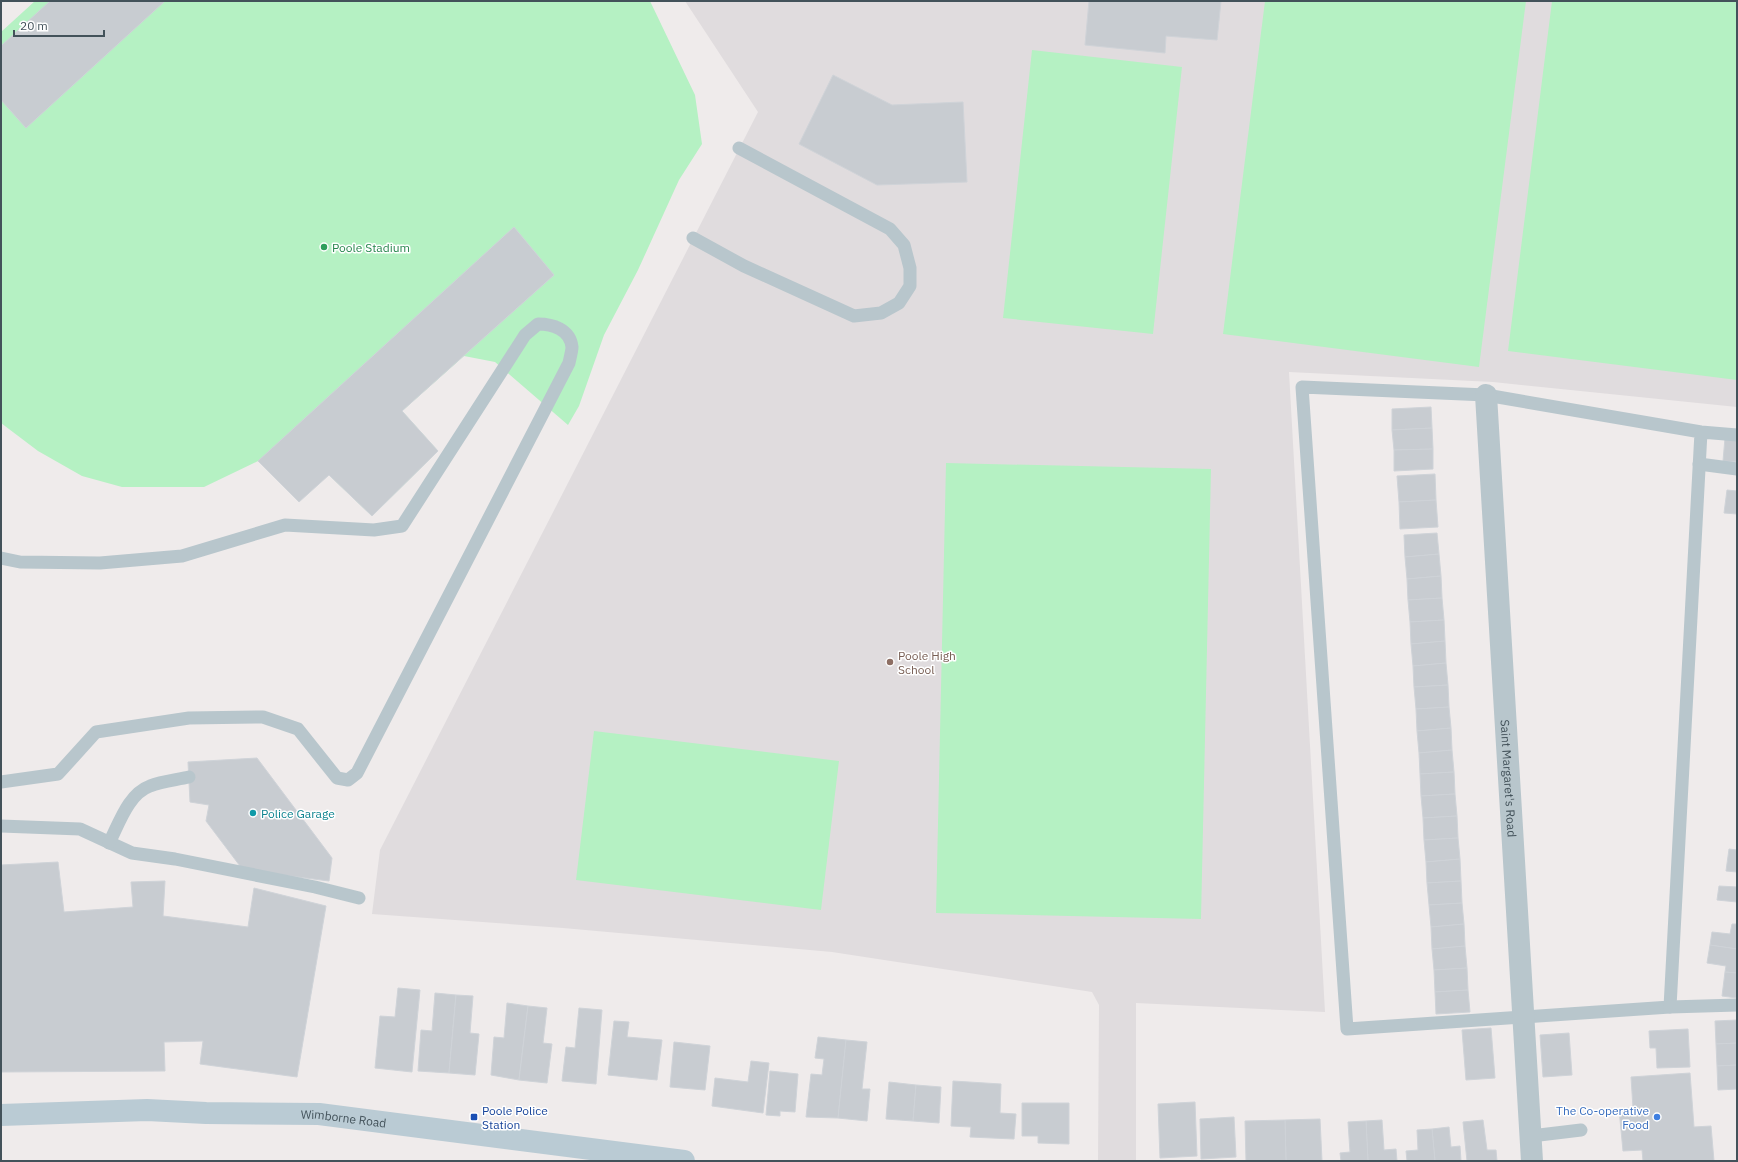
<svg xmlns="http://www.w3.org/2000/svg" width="1738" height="1162" font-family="'IBM Plex Sans',sans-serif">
<rect width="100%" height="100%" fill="#efebeb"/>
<!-- education -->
<polygon fill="#e0dcde" points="685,1 1737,1 1737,407 1493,382 1289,372 1325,1012 1136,1003 1136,1161 1098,1161 1099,1005 1092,992 832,952 563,928 372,914 380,850 758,112"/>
<!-- green -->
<g fill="#b5f1c3">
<polygon points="35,1 650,1 695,95 702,144 679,180 638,270 604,335 579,406 568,425 495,362 464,356 402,411 438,451 372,516 329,475 281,450 204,487 122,487 82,476 38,451 1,423 1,145 2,144 1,144 1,32"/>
<polygon points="1265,1 1526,1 1479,367 1223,334"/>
<polygon points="1552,1 1737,1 1737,380 1508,351"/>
<polygon points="1032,50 1182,67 1153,334 1003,318"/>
<polygon points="946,463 1211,469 1201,919 936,913"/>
<polygon points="594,731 839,761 821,910 576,880"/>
</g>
<!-- building -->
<g fill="#c8ccd1" stroke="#cfd3d8">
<polygon points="50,1 165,1 26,128 1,100 1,46"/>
<polygon points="1089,1 1221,1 1217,40 1166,36 1165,53 1085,45"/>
<polygon points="833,75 892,105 963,102 967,182 877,185 799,144"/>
<polygon points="514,227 554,275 402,411 438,451 372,516 329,475 299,502 258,461"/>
<polygon points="1431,407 1432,428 1392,430 1392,409"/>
<polygon points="1432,428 1433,449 1394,450 1392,430"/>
<polygon points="1725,438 1737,439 1737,462 1723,461"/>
<polygon points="1433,449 1433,469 1394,471 1394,450"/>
<polygon points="1435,474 1436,500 1399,502 1397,476"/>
<polygon points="1727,490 1737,491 1737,514 1724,513"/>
<polygon points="1436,500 1438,527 1400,529 1399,502"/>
<polygon points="1437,533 1439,554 1405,557 1404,535"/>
<polygon points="1439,554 1441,576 1407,579 1405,557"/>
<polygon points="1441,576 1442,598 1408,600 1407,579"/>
<polygon points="1442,598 1444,620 1410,622 1408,600"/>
<polygon points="1444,620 1445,641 1411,644 1410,622"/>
<polygon points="1445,641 1446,663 1413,666 1411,644"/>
<polygon points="1446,663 1448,685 1414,687 1413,666"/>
<polygon points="1448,685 1449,707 1416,709 1414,687"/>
<polygon points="1449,707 1451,728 1417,731 1416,709"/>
<polygon points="1451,728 1452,750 1419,753 1417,731"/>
<polygon points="1452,750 1454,772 1420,774 1419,753"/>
<polygon points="257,758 332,858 329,881 243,870 206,821 209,805 190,802 188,762"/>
<polygon points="1454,772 1455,794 1421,796 1420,774"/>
<polygon points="1455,794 1457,816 1423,818 1421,796"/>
<polygon points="1457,816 1458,838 1424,840 1423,818"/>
<polygon points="1458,838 1460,859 1426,862 1424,840"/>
<polygon points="1729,849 1737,850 1737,872 1726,871"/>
<polygon points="1460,859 1461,881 1427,883 1426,862"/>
<polygon points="58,862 64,912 133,907 131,882 165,881 163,916 248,927 254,888 326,906 297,1077 200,1064 203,1041 164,1042 165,1071 1,1072 1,865"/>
<polygon points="1461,881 1462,903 1429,905 1427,883"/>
<polygon points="1719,886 1737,887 1737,902 1717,900"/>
<polygon points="1462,903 1464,924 1431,927 1429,905"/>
<polygon points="1464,924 1465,946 1432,949 1431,927"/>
<polygon points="1732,924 1737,924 1737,949 1710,945 1712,932 1730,934"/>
<polygon points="1710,945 1737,949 1737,973 1725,972 1726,966 1707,963"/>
<polygon points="1465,946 1467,968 1434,970 1432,949"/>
<polygon points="1467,968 1468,990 1435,992 1434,970"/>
<polygon points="1725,972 1737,973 1737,998 1722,996"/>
<polygon points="398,988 420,990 412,1072 375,1068 380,1016 395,1017"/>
<polygon points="1468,990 1470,1012 1436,1014 1435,992"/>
<polygon points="435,993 456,995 449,1073 418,1071 421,1030 432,1031"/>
<polygon points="456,995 473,996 470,1033 479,1034 475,1075 449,1073"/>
<polygon points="507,1003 528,1006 519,1080 491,1075 494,1037 504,1038"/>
<polygon points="528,1006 547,1008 543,1043 552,1044 547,1083 519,1080"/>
<polygon points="579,1008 602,1010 596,1084 562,1081 566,1047 575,1048"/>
<polygon points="1737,1020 1737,1043 1716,1044 1715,1021"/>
<polygon points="614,1021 629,1022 627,1037 662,1040 657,1080 608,1075"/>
<polygon points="1491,1028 1495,1078 1466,1080 1462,1030"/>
<polygon points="1688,1029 1690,1067 1657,1068 1656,1048 1650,1048 1649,1031"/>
<polygon points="1569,1033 1572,1075 1543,1077 1540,1035"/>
<polygon points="818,1037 846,1040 838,1118 806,1117 811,1074 822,1075 824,1059 815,1058"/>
<polygon points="846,1040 867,1042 862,1089 870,1089 867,1121 838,1118"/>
<polygon points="674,1042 710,1046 705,1090 670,1087"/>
<polygon points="1737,1043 1737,1065 1717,1066 1716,1044"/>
<polygon points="751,1061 769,1063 763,1113 712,1106 715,1078 748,1082"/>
<polygon points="1737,1065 1737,1089 1718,1090 1717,1066"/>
<polygon points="770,1071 798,1074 795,1112 780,1111 780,1116 766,1115"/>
<polygon points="1690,1073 1694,1127 1711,1126 1714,1161 1643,1161 1642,1150 1623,1151 1619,1109 1633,1108 1631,1077"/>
<polygon points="953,1081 1001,1084 1000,1113 1016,1114 1014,1139 970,1137 971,1127 951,1126"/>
<polygon points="889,1082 916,1085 913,1121 886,1119"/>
<polygon points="916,1085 941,1087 939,1123 913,1121"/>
<polygon points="1195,1102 1197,1156 1160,1158 1158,1104"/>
<polygon points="1022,1103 1069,1103 1069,1144 1038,1143 1038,1136 1022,1136"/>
<polygon points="1234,1117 1236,1157 1201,1159 1200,1119"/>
<polygon points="1320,1119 1322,1161 1286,1161 1285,1120"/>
<polygon points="1285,1120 1286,1161 1246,1161 1245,1121"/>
<polygon points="1382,1120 1384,1150 1396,1149 1397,1161 1368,1161 1366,1121"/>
<polygon points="1483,1120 1487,1150 1496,1150 1497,1161 1467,1161 1463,1122"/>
<polygon points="1366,1121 1368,1161 1341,1161 1340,1153 1350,1152 1348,1122"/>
<polygon points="1449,1127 1451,1147 1460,1146 1461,1161 1435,1161 1432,1129"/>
<polygon points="1432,1129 1435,1161 1407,1161 1406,1151 1418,1150 1417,1130"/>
</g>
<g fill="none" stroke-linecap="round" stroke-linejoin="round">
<!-- lane -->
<g stroke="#b8c6cc" stroke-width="13">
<polyline points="693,238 744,266 854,316 881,313 899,303 910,286 910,268 904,245 890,229 739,148"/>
<polyline points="1701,432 1670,1007 1347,1029 1302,387 1486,395 1701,432 1737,435"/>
<polyline points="1699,464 1737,469"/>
<path d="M1 558 20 562 100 563 182 556 285 525 374 530 402 526 525 335 538 324C552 324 570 329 572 347 572 351 570 358 569 363L357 773 348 780 337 778 298 729 263 717 189 718 96 732 58 774 1 782"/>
<polyline points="1,826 80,829 132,853 175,859 315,887 359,898"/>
<path d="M109 843C119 824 128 794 150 786 162 781 176 780 189 777"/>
<polyline points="1670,1007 1737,1005"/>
<polyline points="1531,1136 1581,1130"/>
</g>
<!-- street -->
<path stroke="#b8c6cc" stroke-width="22" id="s1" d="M1486 395 1532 1161"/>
<!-- secondary -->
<path stroke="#bacbd4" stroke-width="22" id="s2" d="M1 1115 147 1110 206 1113 319 1114 684 1161"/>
</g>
<!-- markers -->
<circle fill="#2e9e5b" stroke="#fff" stroke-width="1.5" cx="324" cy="247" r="4"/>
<circle fill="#8d6e63" stroke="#fff" stroke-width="1.5" cx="890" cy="662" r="4"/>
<circle fill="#0f9aa8" stroke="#fff" stroke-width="1.5" cx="253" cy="813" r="4"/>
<rect fill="#1a4fb4" stroke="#fff" stroke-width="1.5" x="470" y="1113" width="8" height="8" rx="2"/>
<circle fill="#3f7fe0" stroke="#fff" stroke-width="1.5" cx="1657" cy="1117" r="4"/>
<g text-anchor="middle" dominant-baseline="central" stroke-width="3" stroke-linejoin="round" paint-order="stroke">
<!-- leisure labels -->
<g font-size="12" fill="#27864d" stroke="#fff" text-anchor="start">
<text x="332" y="247">Poole Stadium</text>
</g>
<!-- education labels -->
<g font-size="12" fill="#785e54" stroke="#fff" text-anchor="start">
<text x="898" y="655">Poole High<tspan x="898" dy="14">School</tspan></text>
</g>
<!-- street labels -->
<g font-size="12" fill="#43525a" stroke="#fff">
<text stroke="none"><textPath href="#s1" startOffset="384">Saint Margaret's Road</textPath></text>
<text stroke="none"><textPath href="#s2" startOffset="343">Wimborne Road</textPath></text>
</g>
<!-- culture labels -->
<g font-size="12" fill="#0d838f" stroke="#fff" text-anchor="start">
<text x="261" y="813">Police Garage</text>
</g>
<!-- transit labels -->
<g font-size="12" fill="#164399" stroke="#fff" text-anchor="start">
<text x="482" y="1110">Poole Police<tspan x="482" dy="14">Station</tspan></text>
</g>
<!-- shop labels -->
<g font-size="12" fill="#366cbe" stroke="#fff" text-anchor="end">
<text x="1649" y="1110">The Co-operative<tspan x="1649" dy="14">Food</tspan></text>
</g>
</g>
<!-- border -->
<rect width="1738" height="1162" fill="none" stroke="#43525a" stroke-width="4"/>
<!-- scale -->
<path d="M14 30v6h90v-6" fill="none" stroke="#43525a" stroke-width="2"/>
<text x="20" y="30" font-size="12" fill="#43525a" stroke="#ffffff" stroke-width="3" paint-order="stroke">20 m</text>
</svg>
